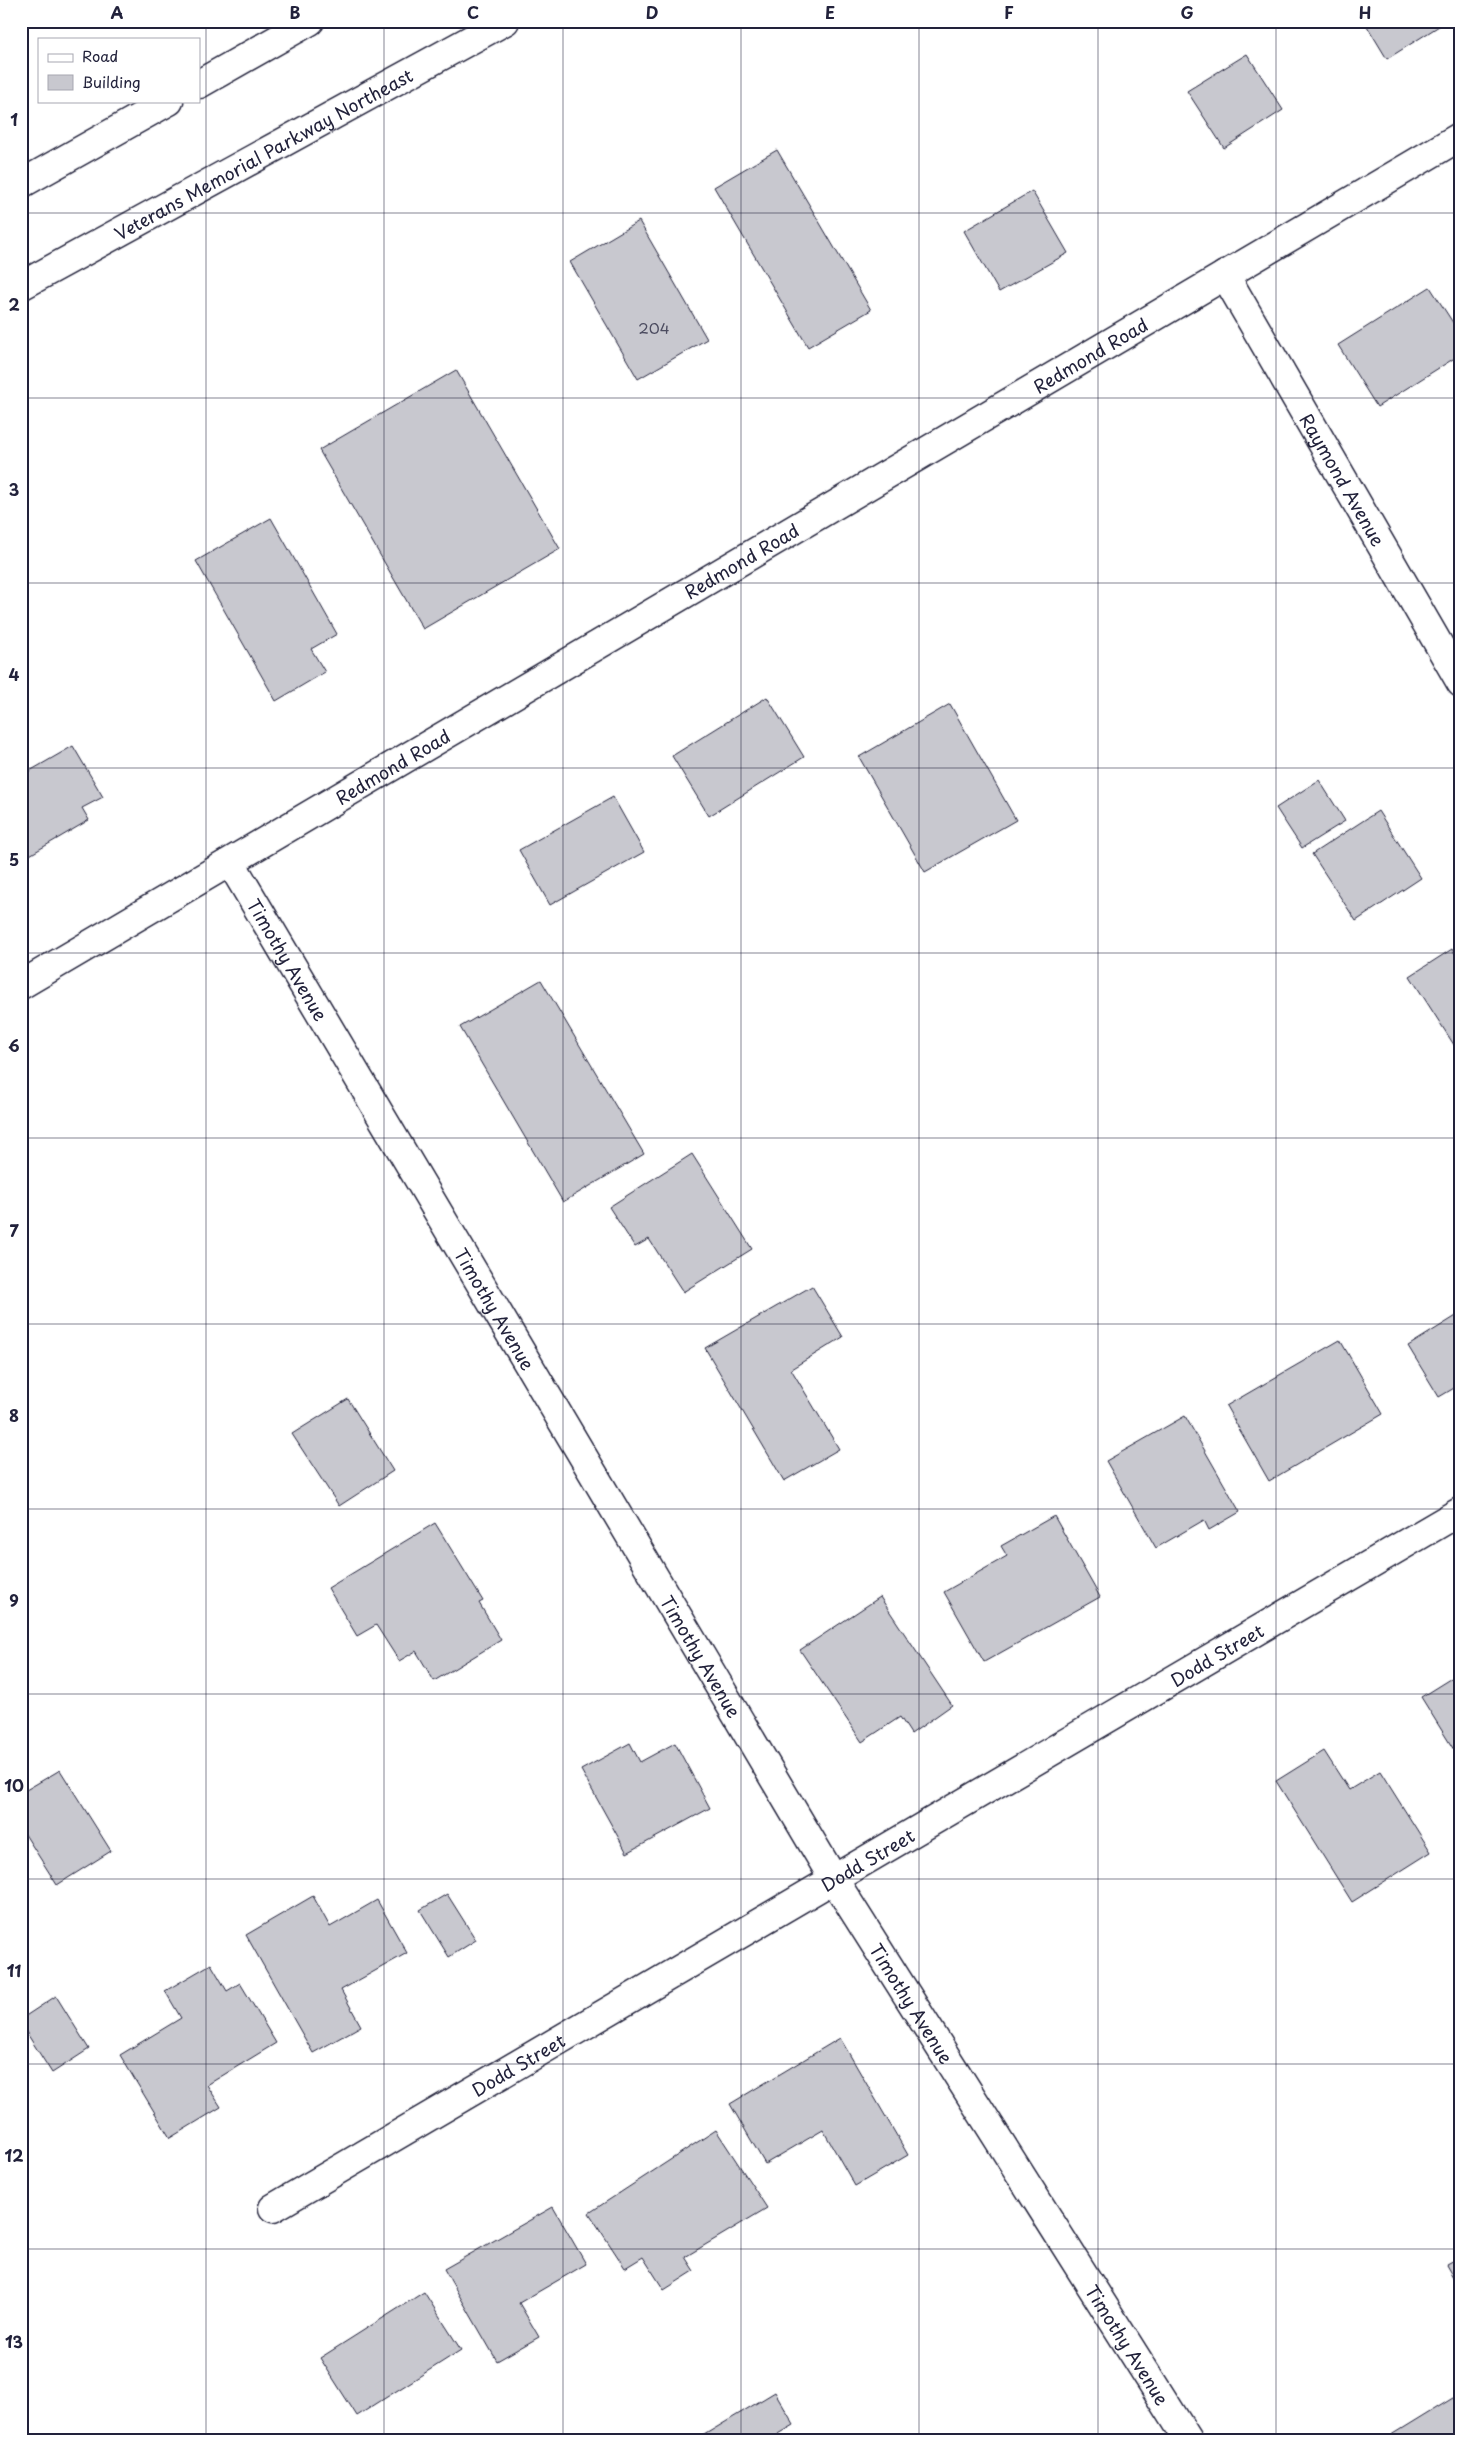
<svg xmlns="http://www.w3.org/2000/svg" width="1482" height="2462" font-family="'Playpen Sans',sans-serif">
<rect width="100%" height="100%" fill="#fff"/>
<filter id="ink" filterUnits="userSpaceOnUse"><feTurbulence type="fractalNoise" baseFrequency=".02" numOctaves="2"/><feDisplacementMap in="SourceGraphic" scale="10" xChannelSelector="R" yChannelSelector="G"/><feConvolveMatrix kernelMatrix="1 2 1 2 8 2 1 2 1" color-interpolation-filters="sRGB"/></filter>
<g filter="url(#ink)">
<!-- building -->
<g fill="#c8c8cf" stroke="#22223b">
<polygon points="1364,21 1447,21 1387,59"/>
<polygon points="1247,54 1283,110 1224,148 1187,91"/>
<polygon points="777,150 871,310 808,347 714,187"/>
<polygon points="1032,191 1068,253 999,292 964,231"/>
<polygon points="639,221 707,339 638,379 570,262"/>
<polygon points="1430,287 1461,335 1461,354 1377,407 1338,345"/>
<polygon points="456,370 560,549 423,629 319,450"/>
<polygon points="271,518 337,634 311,649 325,672 276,701 196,561"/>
<polygon points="767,697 804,757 709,816 672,756"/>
<polygon points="950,704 1016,820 925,872 859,757"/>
<polygon points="73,746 103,797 82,808 89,820 23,859 21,776"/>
<polygon points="1319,780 1345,821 1302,848 1276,808"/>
<polygon points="613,797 644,852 550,905 519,850"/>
<polygon points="1378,811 1421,878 1356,921 1312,854"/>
<polygon points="1452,949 1461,962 1461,1045 1456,1048 1410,976"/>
<polygon points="541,980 644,1154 563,1202 460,1027"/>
<polygon points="692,1154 752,1249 683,1292 649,1239 635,1247 609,1207"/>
<polygon points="812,1286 843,1337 791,1369 839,1449 784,1481 705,1348"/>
<polygon points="1461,1313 1461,1384 1439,1397 1408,1346"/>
<polygon points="1340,1340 1383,1414 1269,1481 1226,1406"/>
<polygon points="348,1399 393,1471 339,1506 292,1434"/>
<polygon points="1185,1416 1240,1512 1209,1530 1204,1520 1156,1548 1106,1461"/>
<polygon points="1054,1516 1100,1597 984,1662 944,1592 1007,1556 1001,1546"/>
<polygon points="435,1523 483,1601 479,1603 501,1640 434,1681 416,1651 399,1661 376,1625 357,1636 328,1588"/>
<polygon points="880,1597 952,1705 911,1734 900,1717 862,1742 800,1650"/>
<polygon points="1461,1672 1461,1746 1454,1750 1421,1697"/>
<polygon points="630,1743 640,1762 675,1743 710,1808 627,1853 581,1770"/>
<polygon points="1324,1751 1349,1790 1380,1771 1431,1852 1352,1902 1276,1781"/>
<polygon points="60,1770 111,1851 57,1885 21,1828 21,1793"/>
<polygon points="447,1894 476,1940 449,1957 420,1910"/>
<polygon points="313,1896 330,1927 377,1900 407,1953 341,1990 361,2026 313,2053 246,1935"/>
<polygon points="211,1964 227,1991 240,1983 276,2043 207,2085 221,2107 170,2138 120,2055 181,2018 165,1991"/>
<polygon points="56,1996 89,2049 52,2073 21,2024 21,2019"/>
<polygon points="840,2038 908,2155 855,2186 823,2130 765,2164 730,2104"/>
<polygon points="716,2130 767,2208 685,2257 694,2271 664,2290 643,2257 625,2268 589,2213"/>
<polygon points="553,2207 586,2264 519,2303 539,2337 497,2361 444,2269"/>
<polygon points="1461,2257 1461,2291 1446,2265"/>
<polygon points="424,2292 461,2350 357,2416 320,2358"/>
<polygon points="775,2392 794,2425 777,2435 781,2441 694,2441"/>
<polygon points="1461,2393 1461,2441 1383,2441"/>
</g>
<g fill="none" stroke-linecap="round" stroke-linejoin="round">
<defs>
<g id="minor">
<path id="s1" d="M1225 275 1461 683"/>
<path id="s2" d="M231 863 833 1878 1189 2441"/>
<path id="s3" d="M21 985 1461 136"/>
<path id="s4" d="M273 2208 1461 1511"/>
</g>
<g id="highway">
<polyline points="199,84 310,21"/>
<polyline points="21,184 169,101"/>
<path id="s5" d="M21 286 505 21"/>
</g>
</defs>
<!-- minor casing -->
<use href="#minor" stroke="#22223b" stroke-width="31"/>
<!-- highway casing -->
<use href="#highway" stroke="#22223b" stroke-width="31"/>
<!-- minor -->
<use href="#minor" stroke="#fff" stroke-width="28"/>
<!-- highway -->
<use href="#highway" stroke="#fff" stroke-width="28"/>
</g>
</g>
<!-- grid -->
<path fill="none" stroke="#22223b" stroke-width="1" stroke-opacity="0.55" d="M206 21V2441M384 21V2441M563 21V2441M741 21V2441M919 21V2441M1098 21V2441M1276 21V2441M21 213H1461M21 398H1461M21 583H1461M21 768H1461M21 953H1461M21 1138H1461M21 1324H1461M21 1509H1461M21 1694H1461M21 1879H1461M21 2064H1461M21 2249H1461"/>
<g text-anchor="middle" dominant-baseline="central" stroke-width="5" stroke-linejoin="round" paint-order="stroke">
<!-- number labels -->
<g font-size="15" fill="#4c4c60">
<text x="654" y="327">204</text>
</g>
<!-- street labels -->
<g font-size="18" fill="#22223b" stroke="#fff">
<text stroke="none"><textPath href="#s5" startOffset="276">Veterans Memorial Parkway Northeast</textPath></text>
<text stroke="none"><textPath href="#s3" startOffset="1241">Redmond Road</textPath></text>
<text stroke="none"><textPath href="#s1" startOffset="236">Raymond Avenue</textPath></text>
<text stroke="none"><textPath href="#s3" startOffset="836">Redmond Road</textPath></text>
<text stroke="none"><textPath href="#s3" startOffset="431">Redmond Road</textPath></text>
<text stroke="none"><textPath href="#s2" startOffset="112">Timothy Avenue</textPath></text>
<text stroke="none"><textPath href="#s2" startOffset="518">Timothy Avenue</textPath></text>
<text stroke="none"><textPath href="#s4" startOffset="1094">Dodd Street</textPath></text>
<text stroke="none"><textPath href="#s2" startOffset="922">Timothy Avenue</textPath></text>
<text stroke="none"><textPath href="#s4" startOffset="689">Dodd Street</textPath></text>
<text stroke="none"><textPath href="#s2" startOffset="1328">Timothy Avenue</textPath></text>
<text stroke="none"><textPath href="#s4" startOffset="284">Dodd Street</textPath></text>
<text stroke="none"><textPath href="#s2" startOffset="1732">Timothy Avenue</textPath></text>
</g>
</g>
<!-- margin -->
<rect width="1482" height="2462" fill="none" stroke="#fff" stroke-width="55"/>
<!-- legend -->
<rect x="38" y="38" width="162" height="65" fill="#ffffff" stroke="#a7a7b1"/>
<rect x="48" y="54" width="25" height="8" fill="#ffffff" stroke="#a7a7b1"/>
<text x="82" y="62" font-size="15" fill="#22223b">Road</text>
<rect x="48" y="75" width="25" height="15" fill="#c8c8cf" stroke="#a7a7b1"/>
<text x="82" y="88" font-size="15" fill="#22223b">Building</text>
<rect x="28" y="28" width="1426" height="2406" fill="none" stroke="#22223b" stroke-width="2"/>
<g font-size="16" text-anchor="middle" font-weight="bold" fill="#22223b">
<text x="117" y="19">A</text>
<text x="295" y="19">B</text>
<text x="473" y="19">C</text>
<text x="652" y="19">D</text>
<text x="830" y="19">E</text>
<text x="1009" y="19">F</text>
<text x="1187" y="19">G</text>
<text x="1365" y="19">H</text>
<text x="14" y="126">1</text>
<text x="14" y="311">2</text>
<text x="14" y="496">3</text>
<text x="14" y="681">4</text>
<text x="14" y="866">5</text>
<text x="14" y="1052">6</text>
<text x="14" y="1237">7</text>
<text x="14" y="1422">8</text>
<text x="14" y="1607">9</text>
<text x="14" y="1792">10</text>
<text x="14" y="1977">11</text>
<text x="14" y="2162">12</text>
<text x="14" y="2348">13</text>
</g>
</svg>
